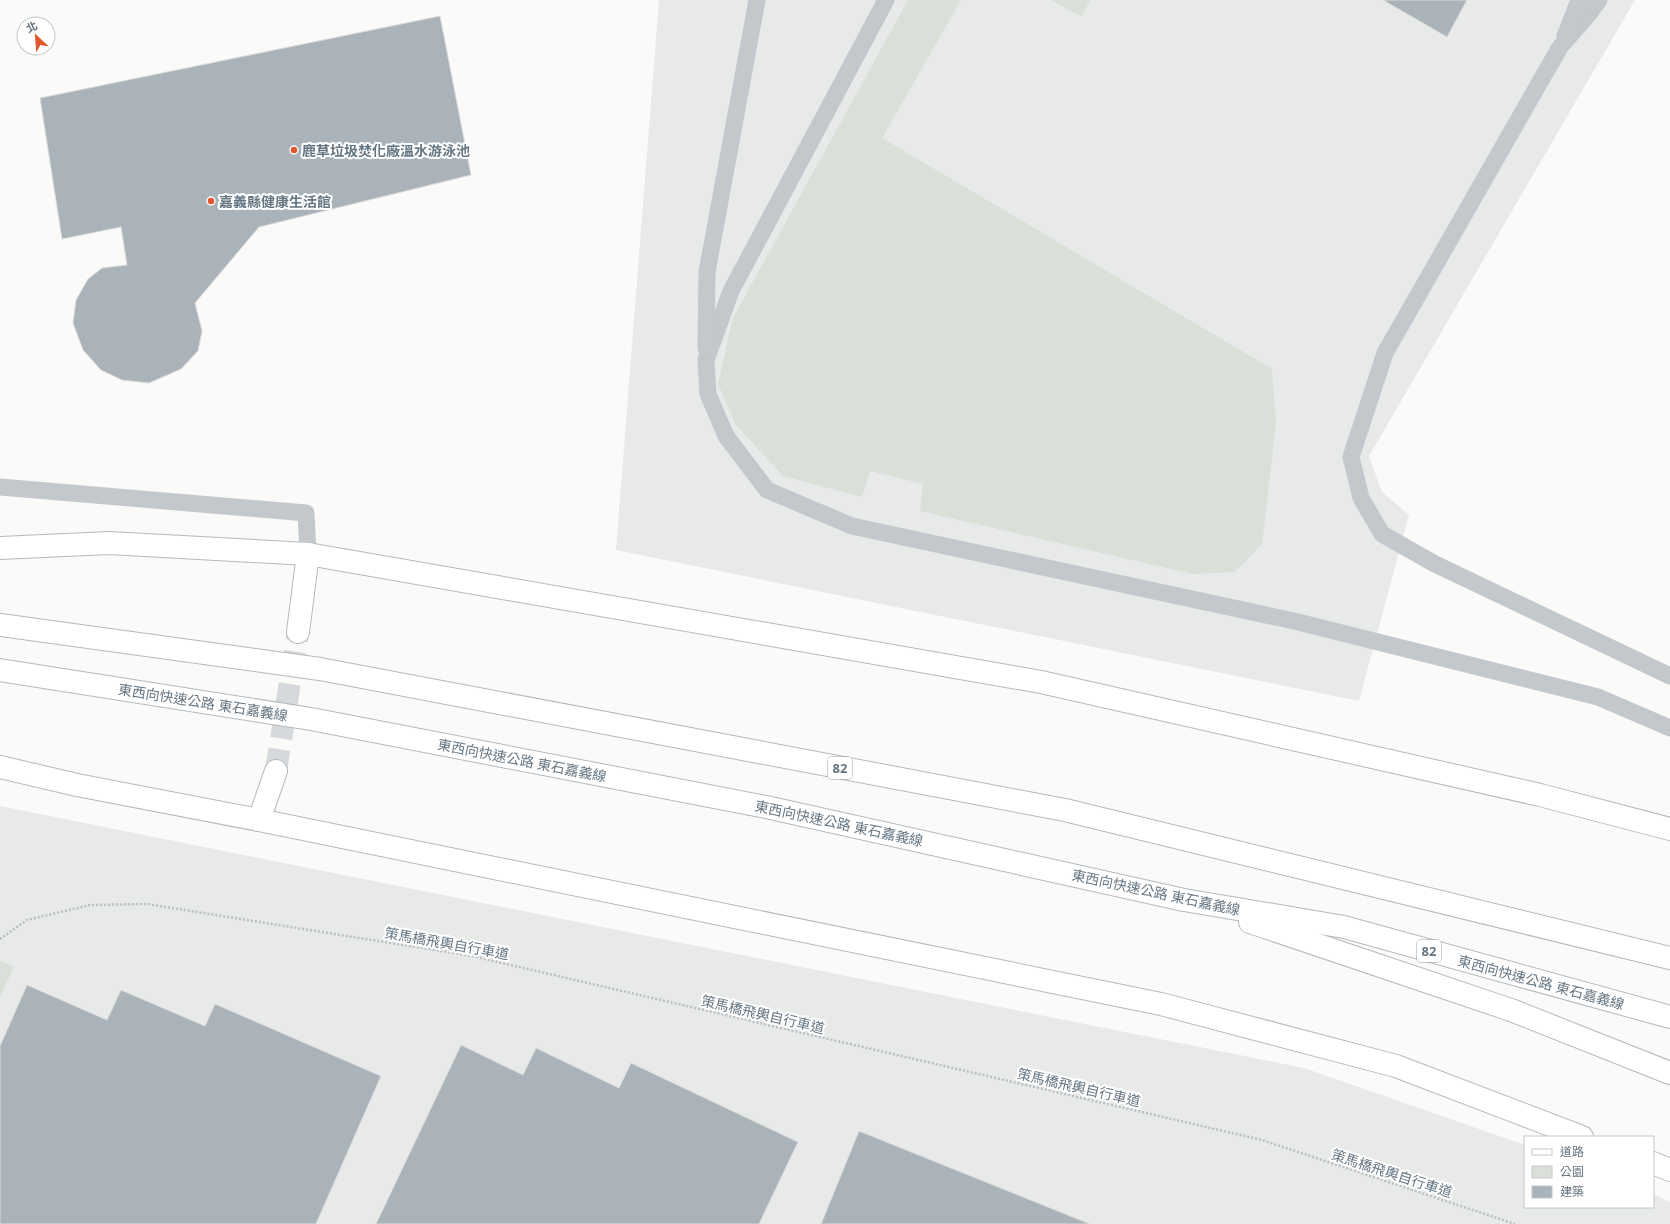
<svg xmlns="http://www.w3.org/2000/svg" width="1670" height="1224" font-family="'Open Sans','Noto Sans TC',sans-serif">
<rect width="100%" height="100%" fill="#fafaf8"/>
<!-- built -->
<g fill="#e8e9e9">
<polygon points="659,0 1635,0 1369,456 1382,492 1409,515 1359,701 616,550"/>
<polygon points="0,806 1304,1068 1525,1145 1525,1207 1653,1207 1653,1194 1670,1202 1670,1224 0,1224"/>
</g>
<!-- green -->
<g fill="#dadfd7">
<polygon points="908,0 961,0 882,138 1272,369 1276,424 1262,544 1235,572 1193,574 920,511 923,484 870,471 862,497 783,476 736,425 718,384 733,318"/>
<polygon points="1050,0 1091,0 1081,16"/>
<polygon points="0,961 14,966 0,998"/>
</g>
<!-- building -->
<g fill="#aab3b9" stroke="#dcdcda">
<polygon points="1383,0 1467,0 1447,37"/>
<polygon points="440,16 471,175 259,227 195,303 202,331 198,351 181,369 149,383 122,380 101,370 83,350 73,323 76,300 88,279 102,268 127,265 121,227 62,239 40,98"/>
<polygon points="27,985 107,1020 121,990 205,1026 215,1004 381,1076 316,1224 0,1224 0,1046"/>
<polygon points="461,1045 523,1075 536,1048 619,1088 631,1063 798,1142 759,1224 376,1224"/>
<polygon points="859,1131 1090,1224 821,1224"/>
</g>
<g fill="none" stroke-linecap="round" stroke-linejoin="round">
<!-- secondary-tunnel -->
<polyline stroke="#d5d9db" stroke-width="22" stroke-dasharray="22 11" stroke-linecap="butt" points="276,771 298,632"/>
<defs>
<g id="secondary">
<polyline points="0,548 109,543 308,554 1041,682 1540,795 1670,829"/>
<polyline points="298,632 308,554"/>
<polyline points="0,767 77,785 259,820 1161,1004 1396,1066 1582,1137"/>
<polyline points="259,820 276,771"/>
<polyline points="1653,1163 1670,1170"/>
</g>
<g id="highway">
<polyline points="0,625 320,669 1065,810 1670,958"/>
<polyline points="0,670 311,719 766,807 1184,900 1344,927 1670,1017"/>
<polyline points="1250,922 1511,1010 1670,1073"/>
</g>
</defs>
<!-- secondary casing -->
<use href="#secondary" stroke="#b3babf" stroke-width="24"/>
<!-- highway casing -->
<use href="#highway" stroke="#b4b9bd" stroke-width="24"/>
<!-- path -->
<polyline stroke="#bbbfc2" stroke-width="2.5" stroke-dasharray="2 2" stroke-linecap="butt" points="0,939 27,920 90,905 147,904 472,956 1262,1140 1515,1224"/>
<!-- lane -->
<g stroke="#c3c8cc" stroke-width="17">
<polyline points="886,0 731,291 706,360 708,394 726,436 767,490 852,526 1294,621 1598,697 1670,728"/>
<polyline points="1599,0 1588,15 1560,47 1385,353 1351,457 1361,498 1382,534 1435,564 1670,676"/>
<polyline points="1565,36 1579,0"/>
<polyline points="706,348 707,272 757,0"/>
<polyline points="0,487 306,513 308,554"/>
</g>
<!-- secondary -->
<use href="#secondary" stroke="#fff" stroke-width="22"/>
<!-- highway -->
<use href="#highway" stroke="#fff" stroke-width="22"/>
</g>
<!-- markers -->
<g fill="#e4572e" stroke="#fff" stroke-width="1.5">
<circle cx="294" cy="150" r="4"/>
<circle cx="211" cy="201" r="4"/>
</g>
<g text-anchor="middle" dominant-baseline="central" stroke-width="4" stroke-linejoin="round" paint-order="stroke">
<!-- shield labels -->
<g fill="#fff" stroke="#939fa8" stroke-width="1">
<rect x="828" y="757" width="24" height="22" rx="3"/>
<rect x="1417" y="940" width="24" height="22" rx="3"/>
</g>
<g font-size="13" font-weight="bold" fill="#657683">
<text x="840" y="768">82</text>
<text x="1429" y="951">82</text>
</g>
<!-- poi labels -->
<g font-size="14" font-weight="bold" fill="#657683" stroke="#fff" text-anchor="start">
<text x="302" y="150">鹿草垃圾焚化廠溫水游泳池</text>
<text x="219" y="201">嘉義縣健康生活館</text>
</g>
<!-- street labels -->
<g font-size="14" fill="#657683" stroke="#fff">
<text transform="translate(203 702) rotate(9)">東西向快速公路 東石嘉義線</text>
<text transform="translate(522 760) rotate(11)">東西向快速公路 東石嘉義線</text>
<text transform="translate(839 823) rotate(12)">東西向快速公路 東石嘉義線</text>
<text transform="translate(1156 892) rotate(12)">東西向快速公路 東石嘉義線</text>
<text transform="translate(447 943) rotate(10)">策馬橋飛輿自行車道</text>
<text transform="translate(1541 982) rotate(15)">東西向快速公路 東石嘉義線</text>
<text transform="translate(763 1014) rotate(13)">策馬橋飛輿自行車道</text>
<text transform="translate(1079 1087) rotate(13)">策馬橋飛輿自行車道</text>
<text transform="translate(1392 1173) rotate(18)">策馬橋飛輿自行車道</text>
</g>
</g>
<!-- legend -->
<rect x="1524" y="1136" width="130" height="72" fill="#ffffff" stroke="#c1c8cd"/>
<rect x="1532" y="1149" width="20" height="6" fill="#ffffff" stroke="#c1c8cd"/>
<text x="1560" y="1156" font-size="12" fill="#657683">道路</text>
<rect x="1532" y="1166" width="20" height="12" fill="#dadfd7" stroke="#c1c8cd"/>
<text x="1560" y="1176" font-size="12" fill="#657683">公園</text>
<rect x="1532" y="1186" width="20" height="12" fill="#aab3b9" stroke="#c1c8cd"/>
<text x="1560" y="1196" font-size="12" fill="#657683">建築</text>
<!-- north arrow -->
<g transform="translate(36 36) rotate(334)"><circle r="19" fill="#ffffff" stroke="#c1c8cd"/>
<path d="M0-3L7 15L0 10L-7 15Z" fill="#e4572e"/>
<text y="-6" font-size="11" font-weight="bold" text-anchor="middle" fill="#657683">北</text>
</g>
</svg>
